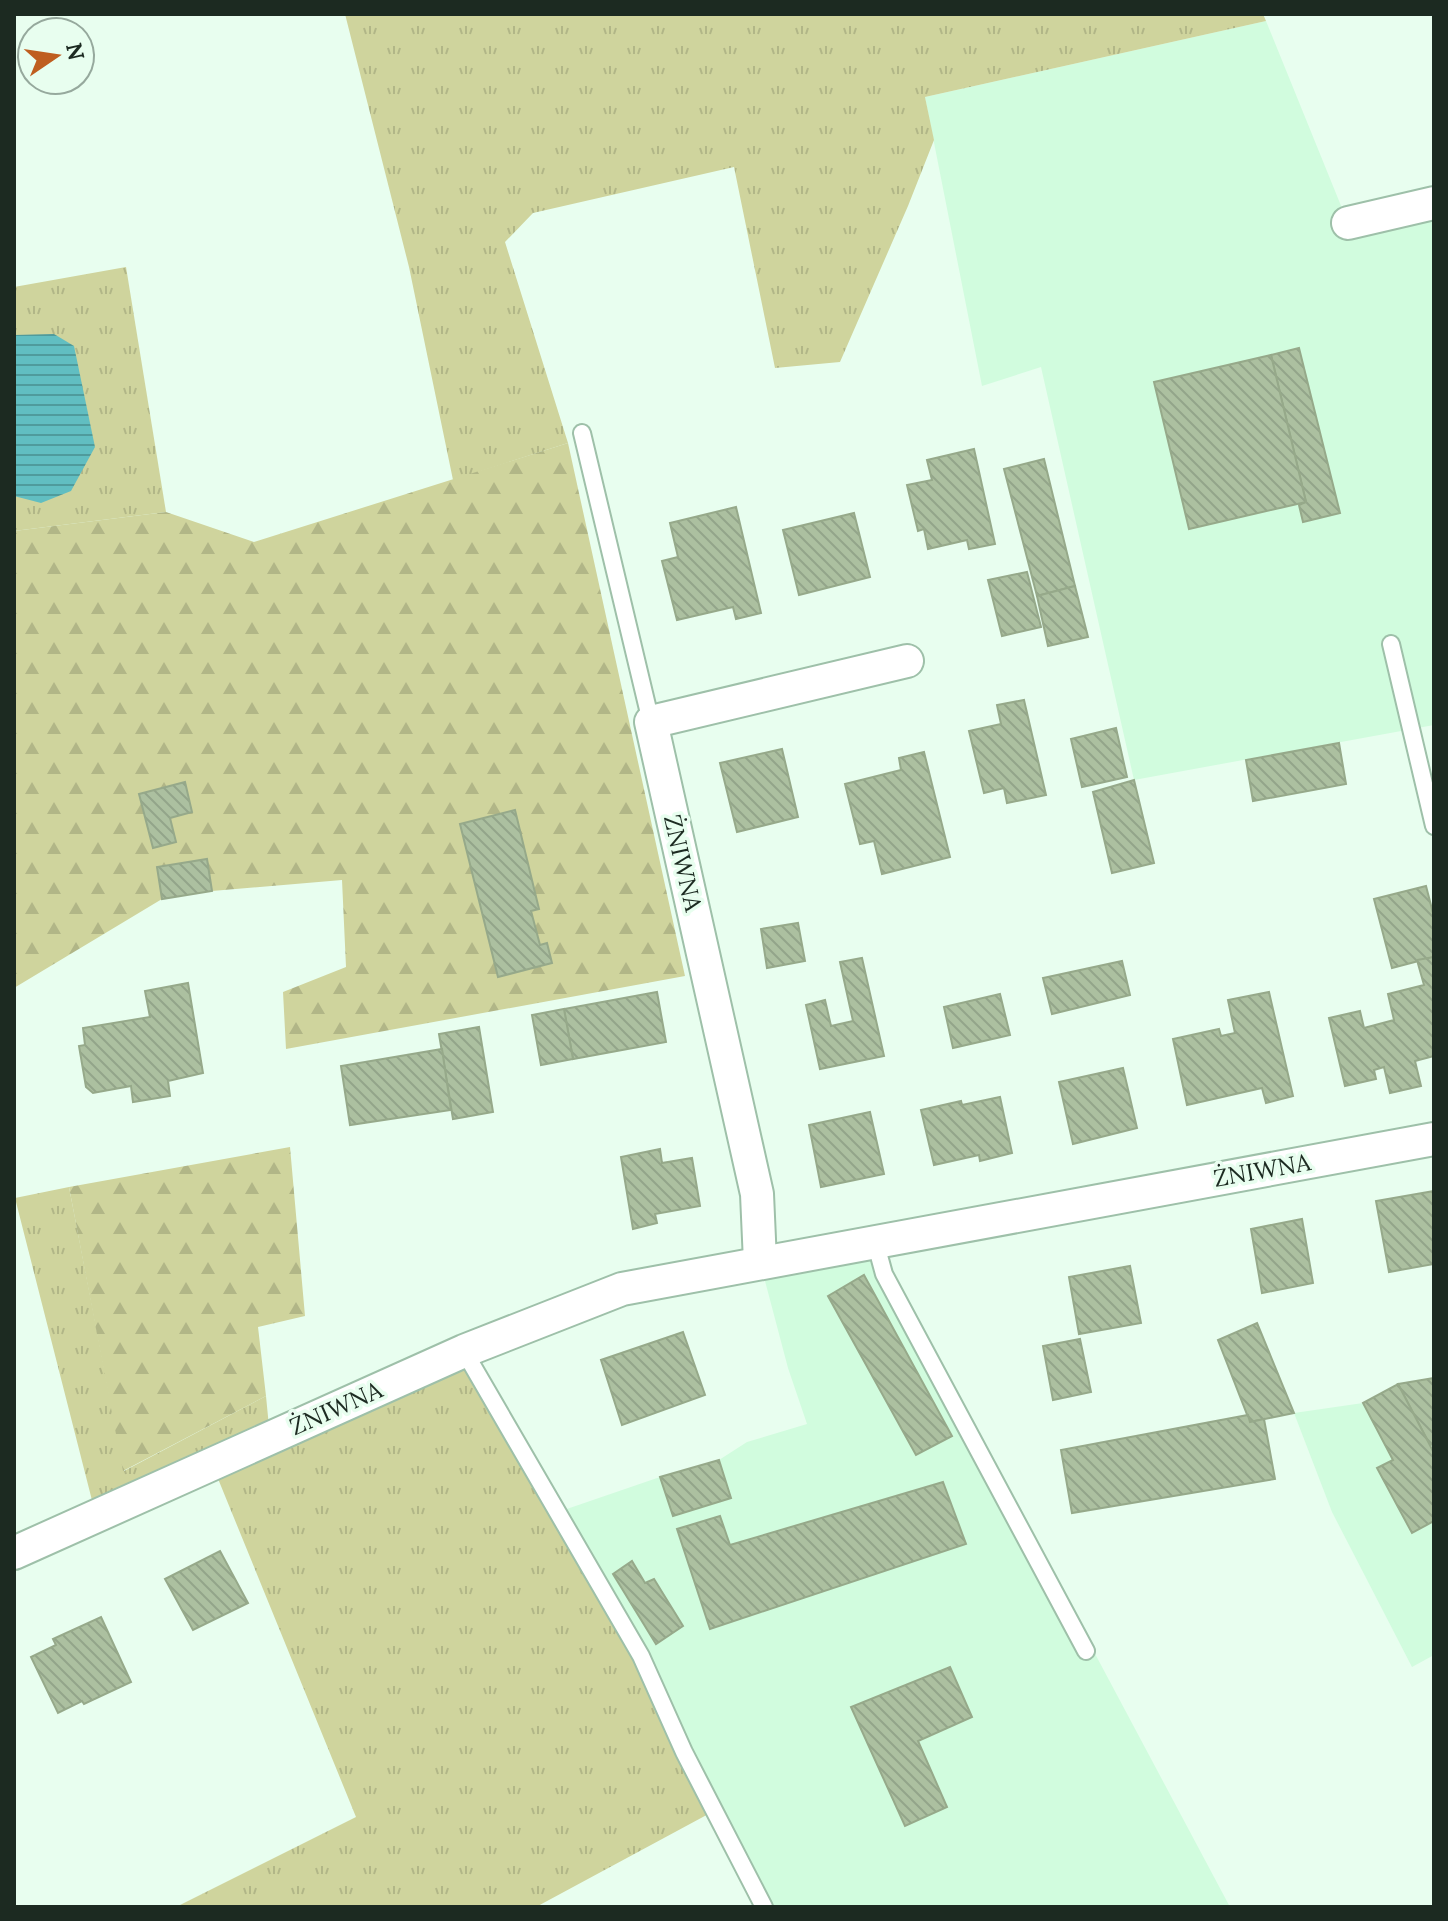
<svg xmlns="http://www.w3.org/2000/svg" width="1448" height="1921" font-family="Lora,serif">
<defs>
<pattern id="grass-tufts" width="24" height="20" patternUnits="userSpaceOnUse" patternTransform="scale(2)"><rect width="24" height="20" fill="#cfd49d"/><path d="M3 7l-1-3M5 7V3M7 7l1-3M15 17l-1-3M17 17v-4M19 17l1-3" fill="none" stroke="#b1b687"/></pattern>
<pattern id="forest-firs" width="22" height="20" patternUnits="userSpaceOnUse" patternTransform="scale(2)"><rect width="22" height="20" fill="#cfd49d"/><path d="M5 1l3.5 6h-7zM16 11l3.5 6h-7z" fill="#b1b687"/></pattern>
<pattern id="water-rules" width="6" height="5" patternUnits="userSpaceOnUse" patternTransform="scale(2)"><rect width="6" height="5" fill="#61bec1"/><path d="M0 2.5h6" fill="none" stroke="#4f9b9c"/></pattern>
<pattern id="building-back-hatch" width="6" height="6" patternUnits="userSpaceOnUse" patternTransform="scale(2)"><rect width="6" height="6" fill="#acc0a0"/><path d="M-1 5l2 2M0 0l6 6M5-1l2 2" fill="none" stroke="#93a58a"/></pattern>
</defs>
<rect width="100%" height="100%" fill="#e8feef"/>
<!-- built -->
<g fill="#d1fcde">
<polygon points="1266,21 1348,223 1434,203 1434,725 1134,780 1041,367 982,386 925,97"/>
<polygon points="875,1241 1230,1907 764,1907 558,1512 660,1477 719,1460 747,1442 807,1424 788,1368 760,1262"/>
<polygon points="1434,1378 1434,1655 1412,1667 1332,1512 1294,1413 1363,1403 1398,1384"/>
</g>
<!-- grass -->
<g fill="url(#grass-tufts)">
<polygon points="345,14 1263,14 1266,21 925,97 934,140 908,206 840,362 775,368 734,167 533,213 505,242 568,443 453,480 409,267"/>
<polygon points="126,267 166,512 14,531 14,287"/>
<polygon points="69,1187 124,1471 266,1396 270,1437 464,1351 558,1512 714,1811 536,1907 176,1907 356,1817 212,1464 96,1516 15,1198"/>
</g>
<!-- forest -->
<g fill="url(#forest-firs)">
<polygon points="568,443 685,976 286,1049 283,992 346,967 342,880 212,891 162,899 14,988 14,531 166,512 254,542"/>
<polygon points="290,1147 305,1316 258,1327 266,1396 123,1471 69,1187"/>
</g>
<!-- water -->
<polygon fill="url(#water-rules)" points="54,334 74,346 95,447 71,491 41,503 14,496 14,335"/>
<!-- building -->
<g fill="url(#building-back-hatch)" stroke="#96a98a" stroke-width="2">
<polygon points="1299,348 1340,513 1303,522 1299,505 1306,502 1271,355"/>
<polygon points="1271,355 1306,502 1189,529 1154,382"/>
<polygon points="974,449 995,544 969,549 967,540 928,549 924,529 918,531 907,485 932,480 927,460"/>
<polygon points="1044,459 1075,586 1037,596 1004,469"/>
<polygon points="736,507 761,613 736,619 733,607 677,620 662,561 678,557 670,523"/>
<polygon points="854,513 870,577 799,595 783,530"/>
<polygon points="1027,572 1041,627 1002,636 988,580"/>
<polygon points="1075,586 1088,637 1048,646 1037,596"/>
<polygon points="1024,700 1046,795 1007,803 1004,788 984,793 969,731 1001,724 997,705"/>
<polygon points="1116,728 1127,777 1082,787 1071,739"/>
<polygon points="1339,743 1346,784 1253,801 1246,760"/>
<polygon points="782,749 798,817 737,832 720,763"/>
<polygon points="924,752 950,857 882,874 874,841 860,844 845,784 901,770 899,758"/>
<polygon points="1134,780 1154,863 1112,873 1093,792"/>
<polygon points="185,782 192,812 170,818 176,842 153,848 139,794"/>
<polygon points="515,810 539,909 531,911 540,945 547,943 552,963 498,977 460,824"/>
<polygon points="207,859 212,891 162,899 157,867"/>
<polygon points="1426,886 1434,917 1434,957 1392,968 1374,899"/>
<polygon points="798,923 805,961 767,968 761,929"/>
<polygon points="1434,957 1434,1056 1415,1061 1421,1086 1390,1093 1384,1067 1374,1070 1376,1079 1345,1086 1329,1018 1360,1011 1364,1028 1394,1020 1388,994 1424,985 1417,960"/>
<polygon points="862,958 884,1056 820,1069 806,1005 825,1000 831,1026 853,1021 840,962"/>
<polygon points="1122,961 1130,995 1052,1014 1043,978"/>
<polygon points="188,983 203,1073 168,1081 170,1096 133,1102 131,1086 93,1093 86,1087 79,1046 85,1045 83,1028 150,1017 145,991"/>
<polygon points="657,992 666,1042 573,1059 564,1009"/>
<polygon points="1269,992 1293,1096 1266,1103 1262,1088 1187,1105 1173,1039 1219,1029 1221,1036 1235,1033 1228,1000"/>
<polygon points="1000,994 1010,1035 953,1048 944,1007"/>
<polygon points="564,1009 573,1059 541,1065 532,1015"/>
<polygon points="479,1027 493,1112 453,1119 439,1034"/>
<polygon points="442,1049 451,1110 350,1125 341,1066"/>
<polygon points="1123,1068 1137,1128 1073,1144 1059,1082"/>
<polygon points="1000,1097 1012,1153 980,1161 979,1155 934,1165 921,1110 961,1101 962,1105"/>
<polygon points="870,1112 884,1174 821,1187 809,1125"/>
<polygon points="660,1149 662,1163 692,1158 700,1206 655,1214 657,1223 633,1229 621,1157"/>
<polygon points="1434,1191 1434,1264 1389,1272 1376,1201"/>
<polygon points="1302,1219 1313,1283 1262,1293 1251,1229"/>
<polygon points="1130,1266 1141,1323 1079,1334 1069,1277"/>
<polygon points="864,1275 952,1436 916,1455 828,1296"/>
<polygon points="1257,1323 1294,1413 1250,1422 1218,1340"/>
<polygon points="683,1332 705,1395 622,1425 601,1360"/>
<polygon points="1080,1339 1091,1392 1053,1400 1043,1346"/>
<polygon points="1434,1378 1434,1444 1430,1445 1398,1384"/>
<polygon points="1398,1384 1434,1453 1434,1521 1412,1533 1377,1468 1393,1460 1363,1403"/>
<polygon points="1248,1415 1250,1422 1264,1419 1275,1479 1072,1513 1061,1450"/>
<polygon points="719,1460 731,1498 673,1516 660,1477"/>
<polygon points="943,1482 966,1544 710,1629 677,1529 720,1516 730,1545"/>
<polygon points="220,1551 248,1603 193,1630 165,1579"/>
<polygon points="632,1561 645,1583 654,1579 683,1626 656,1644 613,1574"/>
<polygon points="101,1617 131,1682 84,1704 82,1701 58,1713 31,1657 56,1645 53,1639"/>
<polygon points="950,1667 972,1717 918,1741 947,1807 905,1826 851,1707"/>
</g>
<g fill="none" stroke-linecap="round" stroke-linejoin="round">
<defs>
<g id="service">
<polyline points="582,433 651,722"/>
<polyline points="1391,644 1434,826"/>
<polyline points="875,1241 884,1274 1086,1651"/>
<polyline points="464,1351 641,1656 684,1752 764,1907"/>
</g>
<g id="minor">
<polyline points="1348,223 1434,203"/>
<polyline points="760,1262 757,1194 651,722 907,661"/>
<polyline points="14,1553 464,1351 622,1289 1434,1139"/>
</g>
</defs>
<!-- service casing -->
<use href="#service" stroke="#9ec0a9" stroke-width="20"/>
<!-- minor casing -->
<use href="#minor" stroke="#9ec0a9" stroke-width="36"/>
<!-- service -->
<use href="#service" stroke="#fff" stroke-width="16"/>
<!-- minor -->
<use href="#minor" stroke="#fff" stroke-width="32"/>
</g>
<g text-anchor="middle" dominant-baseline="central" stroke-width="7" stroke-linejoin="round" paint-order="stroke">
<!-- street labels -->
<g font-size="24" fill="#1c2a21" stroke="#e8feef">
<text transform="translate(683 863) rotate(77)">ŻNIWNA</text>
<text transform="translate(1262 1170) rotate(-10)">ŻNIWNA</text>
<text transform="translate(336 1408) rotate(-24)">ŻNIWNA</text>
</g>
</g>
<!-- border -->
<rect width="1448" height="1921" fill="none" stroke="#1c2a21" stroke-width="32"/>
<!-- north arrow -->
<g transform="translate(56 56) rotate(77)"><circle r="38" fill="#e8feef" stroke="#96a99d" stroke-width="2"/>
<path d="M0-6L14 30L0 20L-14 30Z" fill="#bf5e1f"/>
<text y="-12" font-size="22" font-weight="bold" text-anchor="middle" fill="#1c2a21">N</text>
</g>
</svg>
